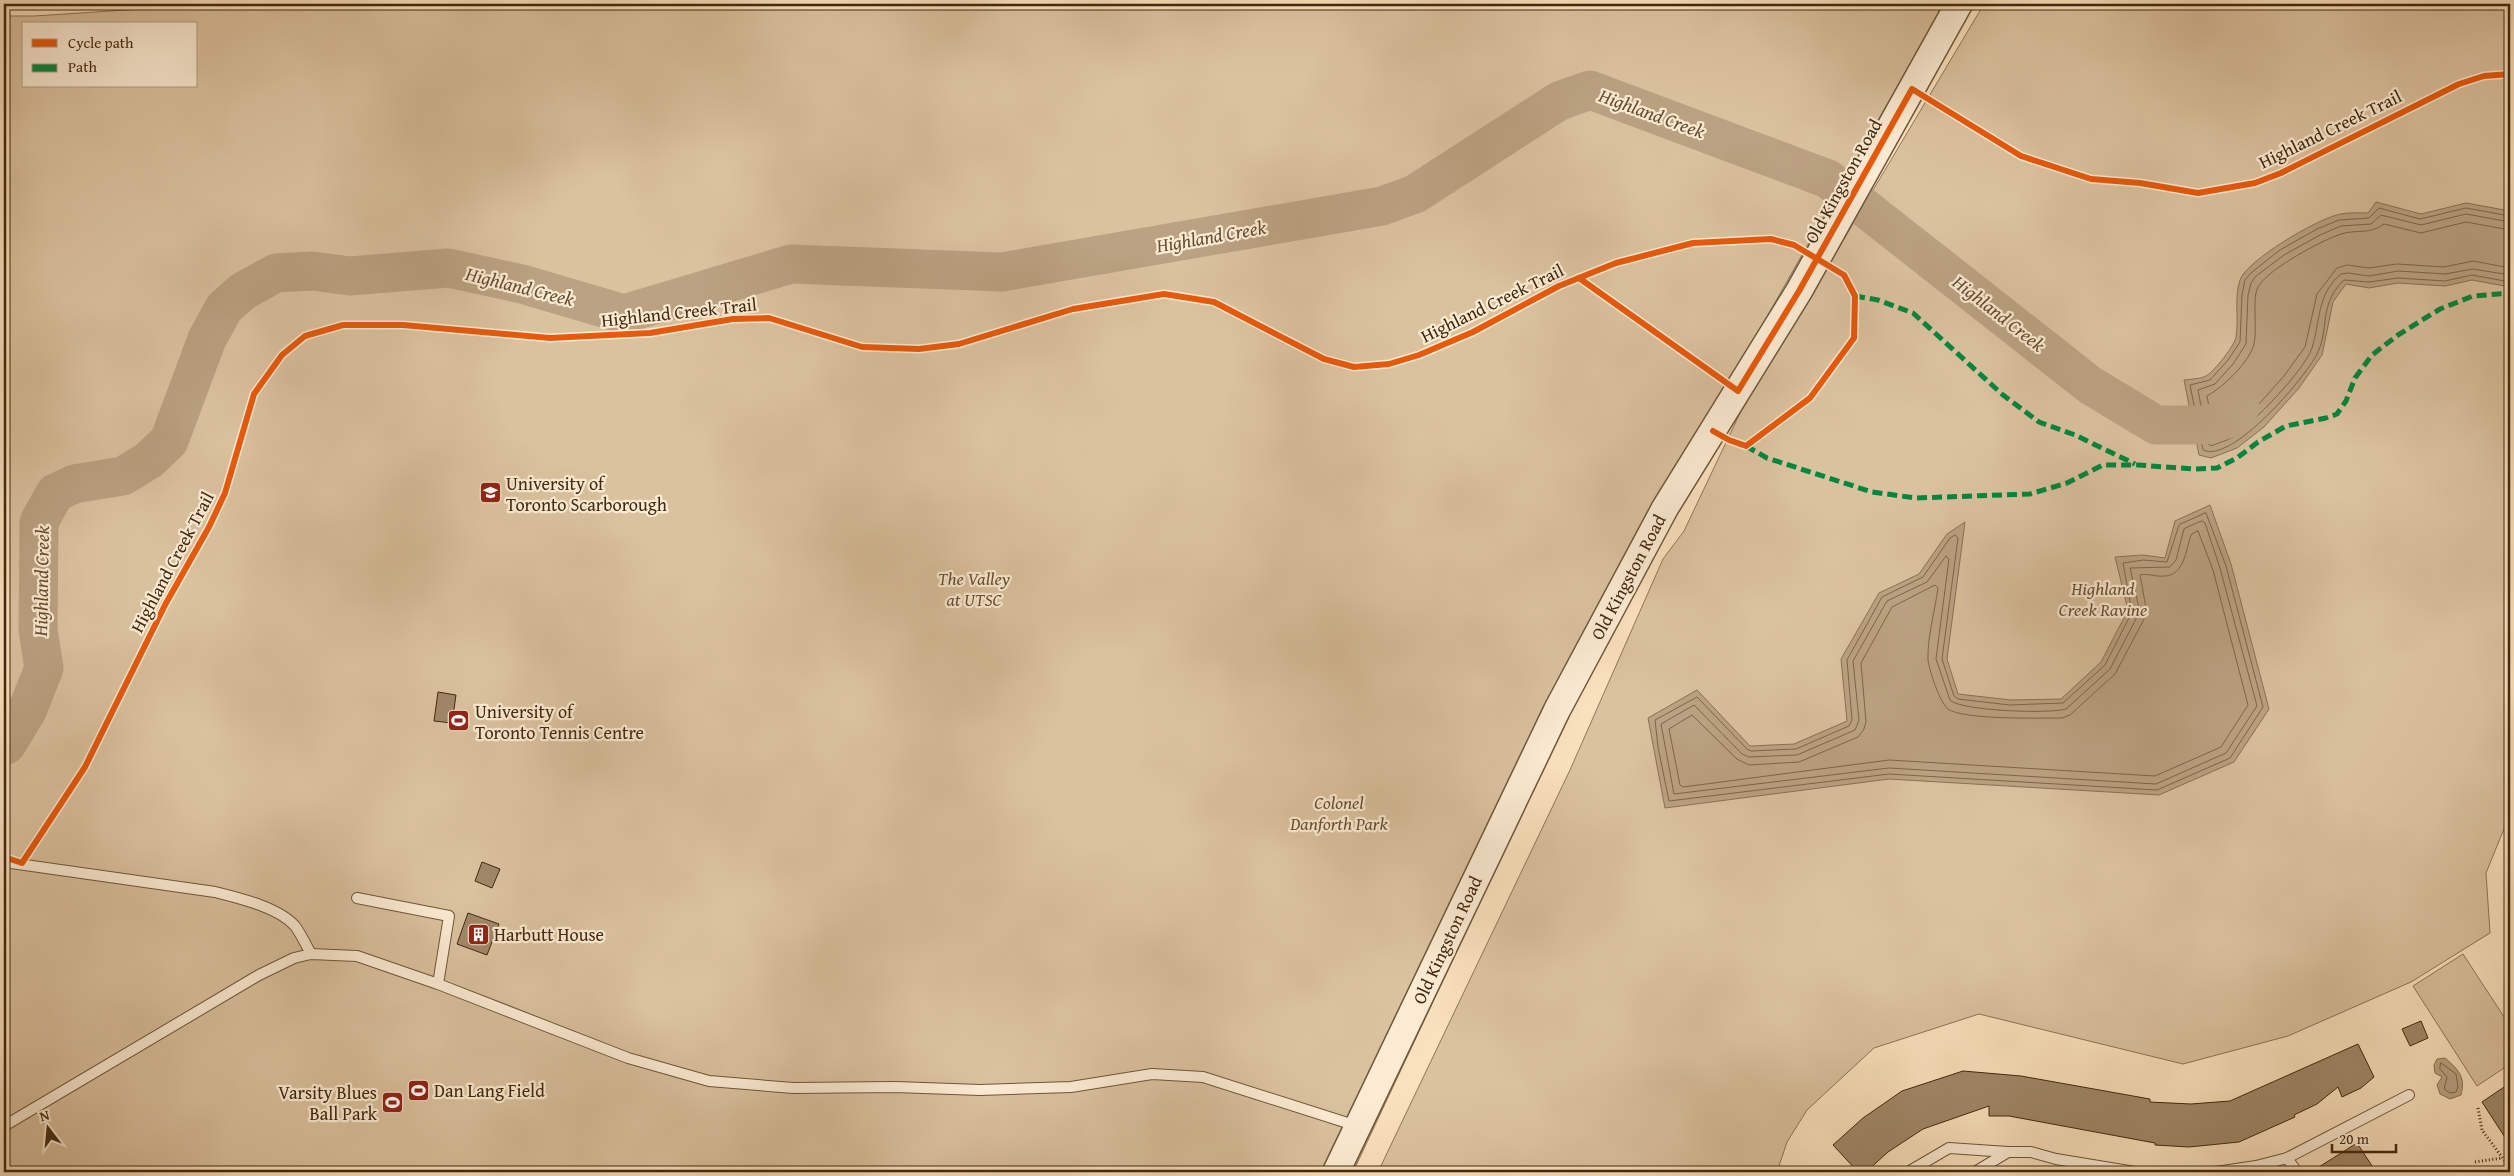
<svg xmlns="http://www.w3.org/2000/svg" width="2514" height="1176" font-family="'Gentium Book Plus',serif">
<rect width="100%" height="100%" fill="#fae1bd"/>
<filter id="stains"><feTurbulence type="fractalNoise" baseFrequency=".004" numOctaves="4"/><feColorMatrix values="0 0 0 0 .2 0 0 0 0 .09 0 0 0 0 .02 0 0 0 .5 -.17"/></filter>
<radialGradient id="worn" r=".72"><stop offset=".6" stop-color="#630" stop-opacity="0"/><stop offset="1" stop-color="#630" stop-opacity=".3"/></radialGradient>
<!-- green -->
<g fill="#dbc29f" stroke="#8e7556" fill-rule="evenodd">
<path d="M218 4H1944L1695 444 1353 1172H4V16H34ZM24 24H196V86H24Z"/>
<polygon points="1984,4 2510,4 2510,814 2486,873 2490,933 2411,982 2288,1036 2183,1064 1979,1014 1874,1048 1807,1110 1787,1142 1777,1172 1378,1172 1570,770 1663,559 1684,531 1740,413"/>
<polygon points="2463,954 2510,1026 2510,1064 2477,1086 2413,986"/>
</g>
<!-- water -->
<g fill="#bba282" stroke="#8a7154">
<path d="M2376 202 2421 214 2466 203 2510 211V287L2472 280 2445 286 2398 283 2369 288 2346 284 2333 302 2322 355 2299 388 2264 427 2237 448 2211 458 2199 455 2184 380C2190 379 2201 379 2206 376 2214 372 2235 345 2236 337 2239 318 2234 298 2240 280 2247 260 2316 220 2337 215 2347 212 2358 213 2368 213Z"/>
<polygon points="2210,505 2231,564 2269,709 2234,762 2159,795 1889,779 1665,808 1648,718 1697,690 1750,746 1794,744 1847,721 1841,659 1879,593 1919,574 1947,534 1965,522 1947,659 1958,694 2011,700 2061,699 2101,662 2128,610 2115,557 2143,555 2165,558 2175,521"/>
<path d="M2445 1058C2458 1069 2466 1077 2461 1095L2450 1099 2440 1094 2437 1085 2442 1077 2435 1073 2434 1065 2437 1059Z"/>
</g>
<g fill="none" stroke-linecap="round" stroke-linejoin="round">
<!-- shore -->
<g stroke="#7e6548" stroke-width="1">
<path d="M2510 216 2466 208 2420 219 2379 208 2369 218 2339 220 2317 229 2280 250 2252 272 2245 280 2242 295 2240 342 2228 360 2210 380 2190 385 2203 450C2232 464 2305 378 2317 354 2330 328 2318 305 2344 280L2369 282 2398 278 2445 281 2472 275 2510 282"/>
<path d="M2510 222 2466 214 2421 225 2381 215 2371 224 2341 226 2320 235 2284 255 2256 276 2251 283 2248 295 2246 344 2233 364 2215 384 2198 390 2208 444 2211 446C2218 443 2226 441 2233 437 2252 424 2305 370 2312 348 2320 323 2317 293 2341 274L2348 273 2369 276 2398 271 2445 274 2473 269 2510 275"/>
<path d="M2510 230 2466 222 2421 233 2384 224C2370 235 2356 229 2341 234 2322 240 2271 268 2260 284 2254 291 2255 304 2255 313 2255 323 2256 334 2254 344 2249 363 2223 387 2207 396L2214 434 2217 435 2228 431 2251 413 2284 376 2305 347 2317 294 2337 268 2347 265 2369 268 2397 264 2444 267 2473 261 2510 268"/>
<polygon points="2206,513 2226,566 2263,707 2230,758 2157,790 1889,774 1669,801 1658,747 1655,720 1697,697 1747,749 1751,751 1796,749 1849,726 1852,720 1847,660 1882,597 1923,577 1950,538 1955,535 1958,538 1942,659 1954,696 1958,699 2010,705 2063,703 2105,665 2132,612 2123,563 2143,560 2167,562 2179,525"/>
<path d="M2202 521 2205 523 2220 568 2257 706 2226 753 2156 784 1889 768 1674 794 1661 724 1694 705 1742 754 1749 757 1797 755 1855 730 1859 720 1853 661 1887 601 1927 582 1946 556 1949 559 1936 659 1950 700C1960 711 2050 714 2066 709L2110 669 2138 615 2139 608 2130 568 2170 567 2176 560 2184 529Z"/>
<path d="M2198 531 2213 570 2248 705 2221 747 2155 776 1889 760 1683 787 1680 785 1669 729 1692 715 1737 759 1749 765 1799 762 1858 737 1864 729 1866 722 1861 663 1892 607 1935 585 1938 588C1935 610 1927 639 1928 660 1929 670 1940 703 1948 709 1963 720 2040 718 2062 718L2070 715 2115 674 2144 619 2146 608 2140 575C2147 573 2156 577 2164 576 2184 576 2186 550 2191 535Z"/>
<polygon points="2441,1063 2456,1074 2458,1087 2456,1092 2450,1093 2444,1089 2447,1077 2440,1069"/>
</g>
<!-- river -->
<polyline stroke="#bba282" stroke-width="39" points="4,746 7,744 27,711 44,668 38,630 39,522 55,493 74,484 123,476 149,460 169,441 207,339 224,308 243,291 276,273 312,271 350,276 448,268 522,284 624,314 791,264 1002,272 1382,206 1415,194 1559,101 1590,90 1828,179 2090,385 2156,425 2206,425 2227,419 2240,407"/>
</g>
<!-- building -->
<g fill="#a18869" stroke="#41280e">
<polygon points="438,692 456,695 452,723 434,721"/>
<polygon points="482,862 500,869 492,888 475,881"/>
<polygon points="468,913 499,924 487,955 457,944"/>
<polygon points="2421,1021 2428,1038 2410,1046 2402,1029"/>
<polygon points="2358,1044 2374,1077 2361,1088 2342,1097 2338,1087 2317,1104 2294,1115 2295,1117 2239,1142 2189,1147 2155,1145 2155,1143 2063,1126 2009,1116 1989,1116 1989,1106 1923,1129 1888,1152 1866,1172 1858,1172 1833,1145 1863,1118 1902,1091 1963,1071 2021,1076 2150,1099 2150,1102 2191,1104 2230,1101"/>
<polygon points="2510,1083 2510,1145 2482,1102"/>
<polygon points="2357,1143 2376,1172 2311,1172"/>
</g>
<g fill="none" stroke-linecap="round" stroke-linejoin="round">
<defs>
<g id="service">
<path d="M4 862 215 892C239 898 278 907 295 926 301 934 306 945 311 954"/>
<polyline points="357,898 449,916 438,984"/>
<polyline points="4,1126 259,975 294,958 311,954 357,956 438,984 628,1058 709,1081 793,1088 895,1087 980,1090 1071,1087 1152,1074 1203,1077 1357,1126"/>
<polyline points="2287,1158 2409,1095"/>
<polyline points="1908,1172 1949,1148 2008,1152"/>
<polyline points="1975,1172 2008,1152 2031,1152 2056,1159 2135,1172"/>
<polyline points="2216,1172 2256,1166 2287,1158 2297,1172"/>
</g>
<polyline id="tertiary" points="1336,1172 1557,710 1665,508 1799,291 1959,4"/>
</defs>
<!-- service casing -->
<use href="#service" stroke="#6f563a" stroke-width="12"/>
<!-- tertiary casing -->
<use href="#tertiary" stroke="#6f563a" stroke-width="29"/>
<!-- path -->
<g stroke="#41280e" stroke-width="3" stroke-dasharray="1 2.5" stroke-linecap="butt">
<polyline points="2478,1108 2482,1130 2510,1168"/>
<polyline points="2475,1162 2502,1158"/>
</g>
<!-- service -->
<use href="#service" stroke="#fcecd4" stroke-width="10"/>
<!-- tertiary -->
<use href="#tertiary" stroke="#fcecd4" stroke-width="26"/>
<!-- quiet -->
<g stroke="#00873e" stroke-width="5" stroke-dasharray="10 5" stroke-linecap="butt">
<polyline points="1855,296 1878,300 1913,313 2003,395 2039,422 2075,435 2135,464"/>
<polyline points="1746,446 1767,458 1872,492 1916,498 2030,494 2067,483 2103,465 2138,465 2194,469 2217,468 2237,458 2258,442 2286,426 2326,418 2337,414 2346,401 2355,378 2372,355 2398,335 2440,309 2473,296 2510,293"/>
</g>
<defs>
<g id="cycleway">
<polyline points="1579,278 1738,391 1799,291 1912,89 2021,156 2091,179 2140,183 2198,193 2255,183 2281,173 2459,84 2484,76 2510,74"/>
<polyline points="4,857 22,863 85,767 165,605 209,527 225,493 254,394 282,355 305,336 343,325 403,325 550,338 650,333 733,319 769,318 862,347 919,349 959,344 1073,309 1164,294 1214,302 1324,359 1354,367 1389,364 1419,355 1473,332 1559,286 1616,263 1693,243 1771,239 1794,245 1844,275 1855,296 1854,338 1810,398 1746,446 1729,440 1713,431"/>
</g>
</defs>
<!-- cycleway casing -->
<use href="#cycleway" stroke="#fcecd4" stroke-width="9"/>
<!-- cycleway -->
<use href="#cycleway" stroke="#e8590c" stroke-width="6"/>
</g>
<!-- icons -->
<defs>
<symbol id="university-square" viewBox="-11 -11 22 22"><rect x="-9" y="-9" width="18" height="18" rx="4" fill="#8f2418" stroke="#fcecd4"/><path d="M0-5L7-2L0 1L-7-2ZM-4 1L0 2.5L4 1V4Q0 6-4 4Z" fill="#fff"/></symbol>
<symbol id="stadium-square" viewBox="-11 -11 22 22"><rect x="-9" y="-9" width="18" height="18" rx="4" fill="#8f2418" stroke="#fcecd4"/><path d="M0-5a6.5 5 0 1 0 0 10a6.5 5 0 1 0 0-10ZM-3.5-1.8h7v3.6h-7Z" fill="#fff"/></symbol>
<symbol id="building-square" viewBox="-11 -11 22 22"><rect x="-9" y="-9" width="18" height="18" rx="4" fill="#8f2418" stroke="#fcecd4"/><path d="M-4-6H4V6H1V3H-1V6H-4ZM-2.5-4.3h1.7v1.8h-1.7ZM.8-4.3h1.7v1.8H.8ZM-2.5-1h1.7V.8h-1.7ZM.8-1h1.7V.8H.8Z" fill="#fff"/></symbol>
</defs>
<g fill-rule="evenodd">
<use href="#university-square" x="478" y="480" width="25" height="25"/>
<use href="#stadium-square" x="446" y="708" width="25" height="25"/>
<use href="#building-square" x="466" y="922" width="25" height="25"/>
<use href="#stadium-square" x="406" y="1078" width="25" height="25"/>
<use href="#stadium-square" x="380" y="1090" width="25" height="25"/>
</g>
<g text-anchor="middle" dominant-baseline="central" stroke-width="4.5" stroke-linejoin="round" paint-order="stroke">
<!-- street labels -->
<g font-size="18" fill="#41280e" stroke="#fcecd4">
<text transform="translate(2330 129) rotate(-26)">Highland Creek Trail</text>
<text transform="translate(1843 181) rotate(-61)">Old Kingston Road</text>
<text transform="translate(1492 303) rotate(-26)">Highland Creek Trail</text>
<text transform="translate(679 312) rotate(-6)">Highland Creek Trail</text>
<text transform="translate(172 562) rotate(-62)">Highland Creek Trail</text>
<text transform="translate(1628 577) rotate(-62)">Old Kingston Road</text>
<text transform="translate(1447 940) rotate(-65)">Old Kingston Road</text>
</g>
<!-- poi labels -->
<g font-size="18" fill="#41280e" stroke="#fcecd4" text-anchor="start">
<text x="506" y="483">University of<tspan x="506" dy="21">Toronto Scarborough</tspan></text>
<text x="475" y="711">University of<tspan x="475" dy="21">Toronto Tennis Centre</tspan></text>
<text x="494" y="934">Harbutt House</text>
<text x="434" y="1090">Dan Lang Field</text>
<text x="377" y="1092" text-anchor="end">Varsity Blues<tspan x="377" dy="21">Ball Park</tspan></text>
</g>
<!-- park labels -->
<g font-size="18" font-style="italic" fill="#684e32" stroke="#fcecd4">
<text x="974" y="578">The Valley<tspan x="974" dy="21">at UTSC</tspan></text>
<text x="2103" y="588">Highland<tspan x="2103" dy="21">Creek Ravine</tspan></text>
<text x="1339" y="802">Colonel<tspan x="1339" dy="21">Danforth Park</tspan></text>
</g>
<!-- water labels -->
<g font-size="19" font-style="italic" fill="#664d31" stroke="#fcecd4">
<text transform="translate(1652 113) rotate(20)">Highland Creek</text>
<text transform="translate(1211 236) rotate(-10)">Highland Creek</text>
<text transform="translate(520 286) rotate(14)">Highland Creek</text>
<text transform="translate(1999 313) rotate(38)">Highland Creek</text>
<text transform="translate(41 581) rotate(-89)">Highland Creek</text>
</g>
</g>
<!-- margin -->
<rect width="2514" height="1176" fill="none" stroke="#fae1bd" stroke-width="20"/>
<rect x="5" y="5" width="2504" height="1166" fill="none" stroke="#41280e" stroke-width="2.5"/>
<rect x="10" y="10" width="2494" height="1156" fill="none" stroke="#41280e"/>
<!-- legend -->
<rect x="22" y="22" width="175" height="65" fill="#fcecd4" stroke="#b19e85"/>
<rect x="32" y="39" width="25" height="8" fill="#e8590c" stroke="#b19e85"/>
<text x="68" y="48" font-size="15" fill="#41280e">Cycle path</text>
<rect x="32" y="64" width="25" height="8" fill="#00873e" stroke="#b19e85"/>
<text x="68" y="72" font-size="15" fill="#41280e">Path</text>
<!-- north arrow -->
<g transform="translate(48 1128) rotate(344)" stroke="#fcecd4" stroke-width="4" paint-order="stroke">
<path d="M0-4L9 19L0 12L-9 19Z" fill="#41280e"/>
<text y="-8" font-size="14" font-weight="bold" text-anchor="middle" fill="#41280e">N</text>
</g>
<!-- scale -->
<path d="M2332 1144v8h64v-8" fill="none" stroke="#41280e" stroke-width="2.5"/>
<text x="2339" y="1144" font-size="15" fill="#41280e" stroke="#fcecd4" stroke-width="4" paint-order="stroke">20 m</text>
<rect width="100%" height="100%" filter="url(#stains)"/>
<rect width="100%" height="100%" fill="url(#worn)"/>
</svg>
